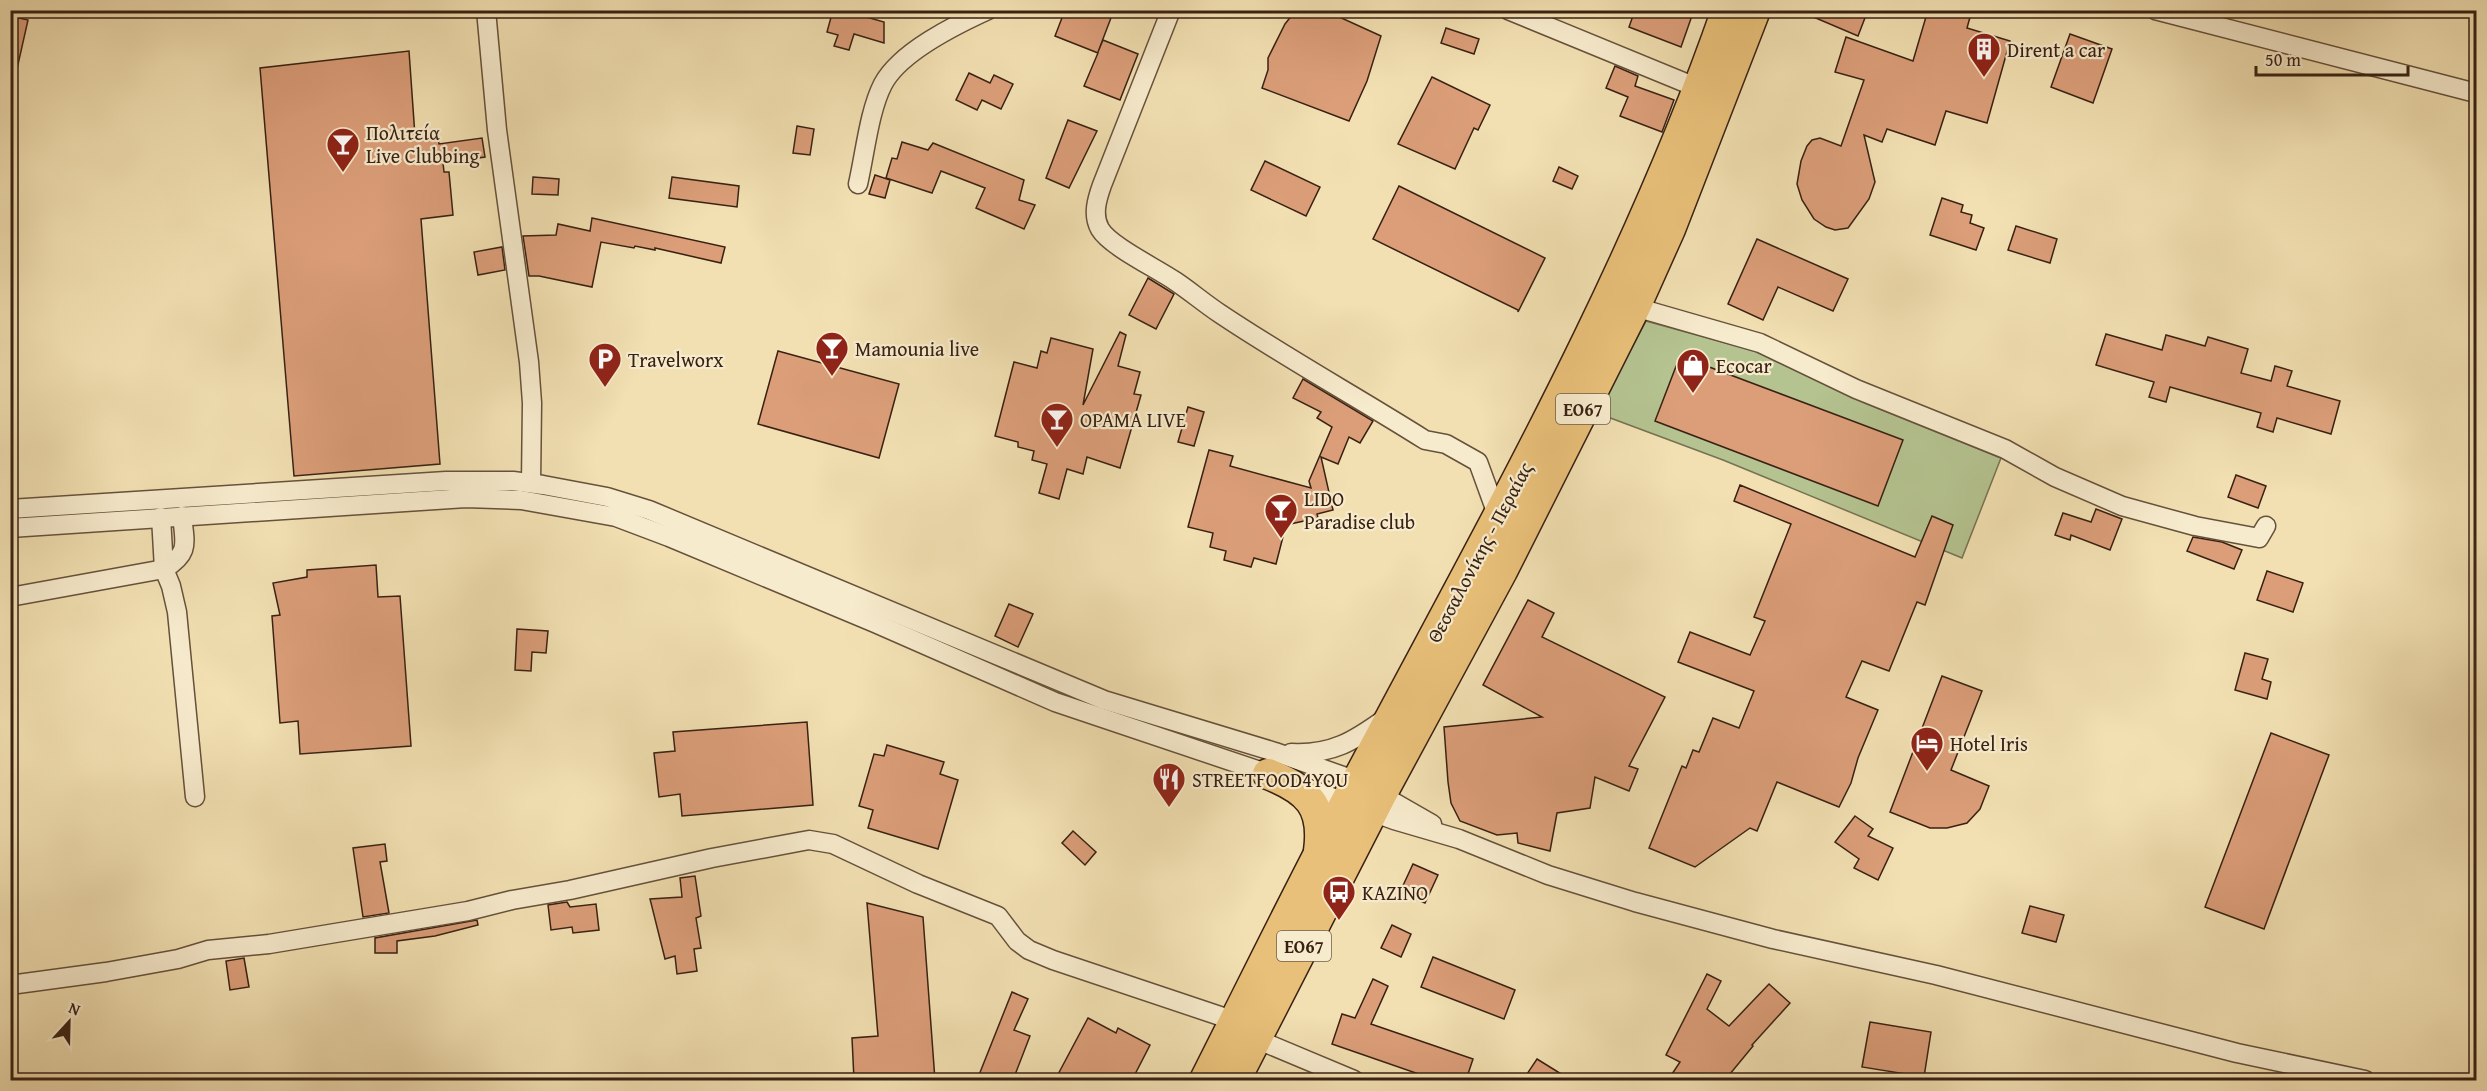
<svg xmlns="http://www.w3.org/2000/svg" width="2487" height="1091" font-family="'Gentium Book Plus',serif">
<rect width="100%" height="100%" fill="#f2e0b2"/>
<filter id="stains"><feTurbulence type="fractalNoise" baseFrequency=".00333" numOctaves="4"/><feColorMatrix values="0 0 0 0 .2 0 0 0 0 .09 0 0 0 0 .02 0 0 0 .5 -.17"/></filter>
<radialGradient id="worn" r=".72"><stop offset=".6" stop-color="#630" stop-opacity="0"/><stop offset="1" stop-color="#630" stop-opacity=".3"/></radialGradient>
<!-- green -->
<polygon fill="#b4c390" stroke="#767252" stroke-width="1.5" points="1646,321 1755,351 1865,403 2001,458 1962,558 1723,460 1597,413"/>
<!-- building -->
<g fill="#db9e79" stroke="#382113" stroke-width="1.5">
<polygon points="833,10 842,10 884,22 884,43 854,34 849,50 834,46 838,35 827,32"/>
<polygon points="1065,10 1114,10 1098,52 1103,40 1138,54 1120,100 1084,86 1098,53 1055,36"/>
<polygon points="1296,10 1324,10 1381,36 1367,81 1349,121 1262,88 1268,70 1268,58 1285,24"/>
<polygon points="1635,10 1694,10 1681,47 1629,27"/>
<polygon points="1797,10 1868,10 1858,36"/>
<polygon points="1928,10 1972,10 1967,28 2010,41 1987,123 1946,111 1935,145 1887,129 1882,142 1864,135 1875,182 1869,199 1848,228 1835,230 1826,227 1814,219 1802,200 1797,184 1801,161 1807,146 1812,140 1820,138 1841,146 1864,80 1835,72 1846,37 1913,61"/>
<polygon points="10,16 28,20 17,69 10,68"/>
<polygon points="1446,28 1479,39 1474,54 1441,43"/>
<polygon points="2070,34 2112,49 2093,103 2051,87"/>
<polygon points="409,51 415,136 437,133 439,144 482,138 485,157 443,163 444,172 449,172 453,215 421,219 440,464 294,476 260,68"/>
<polygon points="1615,66 1638,76 1635,86 1674,100 1662,132 1620,116 1628,97 1606,88"/>
<polygon points="969,73 990,83 994,75 1013,84 1001,109 982,100 977,110 956,100"/>
<polygon points="1432,77 1490,105 1478,130 1474,128 1455,169 1398,144"/>
<polygon points="1068,120 1097,131 1069,188 1046,178"/>
<polygon points="797,126 814,129 810,155 793,153"/>
<polygon points="902,142 928,150 933,143 1024,180 1019,200 1035,205 1024,229 976,208 985,188 941,171 932,193 886,178 892,158 897,159"/>
<polygon points="1265,161 1320,187 1306,216 1251,190"/>
<polygon points="1559,167 1578,176 1572,189 1553,181"/>
<polygon points="875,175 890,180 885,198 869,194"/>
<polygon points="533,177 559,179 558,195 532,194"/>
<polygon points="672,177 739,186 737,207 669,198"/>
<polygon points="1399,186 1545,258 1518,312 1518,310 1373,239"/>
<polygon points="1942,198 1963,205 1961,212 1972,215 1970,223 1984,228 1976,250 1930,235"/>
<polygon points="592,218 725,247 721,263 655,248 655,250 635,246 634,248 601,242 592,287 539,276 529,276 523,236 556,235 558,224 590,231"/>
<polygon points="2016,226 2057,239 2050,263 2008,250"/>
<polygon points="1757,239 1848,279 1833,311 1778,287 1763,320 1728,304"/>
<polygon points="502,247 505,270 478,275 474,252"/>
<polygon points="1148,278 1174,294 1156,329 1129,315"/>
<polygon points="1120,332 1126,335 1118,366 1140,372 1134,394 1141,395 1120,468 1087,457 1083,474 1067,469 1059,499 1039,493 1047,464 1032,460 1034,451 1018,447 1018,442 995,436 1014,362 1037,368 1041,351 1047,353 1051,338 1093,349 1083,405"/>
<polygon points="2106,334 2162,350 2166,335 2205,346 2208,337 2248,349 2241,373 2271,381 2275,366 2292,371 2287,386 2340,401 2331,434 2277,418 2273,432 2257,427 2261,413 2170,387 2166,402 2149,397 2154,382 2096,365"/>
<polygon points="778,351 899,384 879,458 758,424"/>
<polygon points="1680,356 1903,440 1878,506 1655,421"/>
<polygon points="1303,379 1373,421 1360,443 1349,437 1338,464 1321,457 1333,510 1317,514 1318,518 1286,525 1276,564 1254,558 1251,567 1224,560 1226,551 1210,547 1213,533 1188,527 1209,450 1233,456 1230,466 1311,488 1309,481 1332,427 1317,418 1321,412 1293,398"/>
<polygon points="1188,407 1204,412 1194,446 1178,442"/>
<polygon points="2236,475 2266,486 2258,508 2228,497"/>
<polygon points="1740,485 1915,557 1932,516 1953,525 1925,605 1917,602 1889,671 1862,661 1846,697 1878,710 1858,758 1851,783 1839,807 1777,782 1757,831 1750,828 1695,867 1649,848 1682,766 1686,768 1693,750 1699,752 1713,718 1739,728 1754,691 1678,662 1690,632 1750,655 1765,621 1754,617 1791,524 1734,501"/>
<polygon points="2096,509 2122,519 2110,550 2071,535 2070,540 2055,535 2063,513 2091,522"/>
<polygon points="2193,537 2222,542 2242,550 2234,569 2187,551"/>
<polygon points="376,565 378,597 400,596 411,746 300,754 298,721 280,723 272,616 280,615 273,583 307,577 307,570"/>
<polygon points="2267,571 2303,583 2293,612 2257,600"/>
<polygon points="1528,600 1554,613 1542,637 1665,697 1629,766 1638,769 1629,791 1595,777 1590,808 1557,813 1550,851 1518,843 1517,833 1497,835 1460,821 1451,803 1448,782 1444,727 1542,717 1483,685"/>
<polygon points="1009,604 1033,614 1018,647 995,636"/>
<polygon points="517,629 548,631 546,653 532,652 531,671 515,670"/>
<polygon points="2245,653 2268,659 2262,679 2271,682 2267,699 2235,690"/>
<polygon points="1942,676 1982,691 1951,770 1989,786 1980,809 1967,823 1947,828 1930,828 1890,812"/>
<polygon points="807,722 813,805 682,816 680,794 659,797 654,753 675,751 673,732"/>
<polygon points="2271,733 2329,755 2264,929 2205,907"/>
<polygon points="887,745 944,762 940,774 958,780 938,849 868,828 873,810 859,806 874,754 884,756"/>
<polygon points="1855,816 1873,829 1868,836 1893,848 1878,880 1854,868 1859,859 1835,842"/>
<polygon points="1073,831 1096,852 1085,865 1062,843"/>
<polygon points="385,844 387,861 380,862 389,913 363,917 353,848"/>
<polygon points="1413,864 1438,875 1425,903 1400,892"/>
<polygon points="695,876 701,916 696,918 701,948 694,949 697,971 677,974 675,956 665,959 650,899 682,897 680,878"/>
<polygon points="567,902 570,907 596,904 599,930 573,933 572,927 551,930 548,905"/>
<polygon points="867,903 923,917 935,1080 854,1080 852,1038 878,1036"/>
<polygon points="2030,906 2064,915 2056,942 2022,933"/>
<polygon points="477,920 478,925 435,936 397,941 397,953 375,953 375,938"/>
<polygon points="1392,925 1411,934 1401,957 1381,948"/>
<polygon points="1433,957 1515,990 1504,1019 1421,987"/>
<polygon points="244,958 249,987 230,990 226,961"/>
<polygon points="1707,974 1721,981 1707,1009 1729,1026 1769,984 1790,1003 1752,1045 1753,1046 1725,1080 1668,1080 1680,1062 1666,1055"/>
<polygon points="1373,979 1388,986 1371,1024 1473,1059 1466,1080 1436,1080 1332,1044 1342,1014 1355,1018"/>
<polygon points="1012,992 1028,999 1014,1030 1030,1036 1013,1080 977,1080"/>
<polygon points="1088,1018 1116,1033 1118,1028 1150,1045 1132,1080 1055,1080"/>
<polygon points="1870,1022 1931,1032 1924,1077 1862,1067"/>
<polygon points="1537,1059 1571,1080 1523,1080"/>
</g>
<g fill="none" stroke-linecap="round" stroke-linejoin="round">
<defs>
<g id="street">
<polyline points="486,10 497,130 529,362 532,403 531,483"/>
<path d="M1171 10 1102 185C1097 199 1092 215 1100 229 1110 246 1156 268 1175 281 1190 291 1204 303 1219 313 1286 358 1357 397 1425 440L1446 444 1478 462 1498 517"/>
<polyline points="1508,10 1698,88"/>
<polyline points="2155,10 2476,93"/>
<path d="M858 184C865 154 869 111 883 84 900 52 955 25 988 10"/>
<polyline points="1635,307 1760,343 1856,389 2005,449 2055,477 2122,506 2195,526 2259,538 2266,526"/>
<polyline points="10,509 446,481 513,481 543,485 607,497 649,510 1104,700 1275,752 1357,781 1432,824"/>
<polyline points="161,517 164,569 171,586 177,612 195,797"/>
<polyline points="10,528 466,498 521,500 616,517 669,537 875,623 1055,702 1275,776"/>
<path d="M10 597 164 569C190 553 185 544 182 516"/>
<path d="M1291 753C1332 755 1354 741 1386 718"/>
<polyline points="1301,786 1394,820 1459,839 1548,875 1635,902 1773,939 1936,975 2237,1053 2365,1080"/>
<polyline points="10,985 106,972 178,959 208,950 269,944 468,911 512,900 570,890 712,858 809,840 833,844 918,884 998,916 1017,941 1029,950 1053,960 1235,1021"/>
<polyline points="1256,1039 1354,1080"/>
</g>
<g id="primary">
<path d="M1268 774C1308 790 1325 806 1319 851"/>
<path d="M1205 1080C1255 981 1304 880 1357 781 1490 529 1633 281 1727 10"/>
<polyline points="1235,1080 1381,795 1502,571 1635,307 1670,229 1755,10"/>
</g>
</defs>
<!-- street casing -->
<use href="#street" stroke="#66513b" stroke-width="21"/>
<!-- primary casing -->
<use href="#primary" stroke="#382113" stroke-width="33"/>
<!-- street -->
<use href="#street" stroke="#f7ebcd" stroke-width="18"/>
<!-- primary -->
<use href="#primary" stroke="#e9c079" stroke-width="30"/>
</g>
<!-- icons -->
<defs>
<symbol id="building-pin" viewBox="-11 -11 22 30"><path d="M0 17L-7.5 6A9.5 9.5 0 1 1 7.5 6Z" fill="#8f2418" stroke="#f7ebcd"/><path d="M-4-6H4V6H1V3H-1V6H-4ZM-2.5-4.3h1.7v1.8h-1.7ZM.8-4.3h1.7v1.8H.8ZM-2.5-1h1.7V.8h-1.7ZM.8-1h1.7V.8H.8Z" fill="#fff"/></symbol>
<symbol id="bar-pin" viewBox="-11 -11 22 30"><path d="M0 17L-7.5 6A9.5 9.5 0 1 1 7.5 6Z" fill="#8f2418" stroke="#f7ebcd"/><path d="M-6-5H6L.8 .8V4.5H3.5V6h-7V4.5H-.8V.8Z" fill="#fff"/></symbol>
<symbol id="parking-pin" viewBox="-11 -11 22 30"><path d="M0 17L-7.5 6A9.5 9.5 0 1 1 7.5 6Z" fill="#8f2418" stroke="#f7ebcd"/><path d="M-3.5-5.5H1a3.5 3.5 0 0 1 0 7H-1V5.5H-3.5ZM-1-3.4V-.6H.8a1.4 1.4 0 0 0 0-2.8Z" fill="#fff"/></symbol>
<symbol id="shop-pin" viewBox="-11 -11 22 30"><path d="M0 17L-7.5 6A9.5 9.5 0 1 1 7.5 6Z" fill="#8f2418" stroke="#f7ebcd"/><path d="M-5-2.5h2.3a2.7 3.5 0 0 1 5.4 0H5L5.5 6h-11ZM-1.5-2.5h3a1.5 2.3 0 0 0-3 0Z" fill="#fff"/></symbol>
<symbol id="hotel-pin" viewBox="-11 -11 22 30"><path d="M0 17L-7.5 6A9.5 9.5 0 1 1 7.5 6Z" fill="#8f2418" stroke="#f7ebcd"/><path d="M-6-4.5h1.5V1H6V5H4.5V3h-9V5H-6ZM-4 0a1.8 1.8 0 1 1 3.6 0ZM.5 0V-2.5h3Q6-2.5 6 0Z" fill="#fff"/></symbol>
<symbol id="restaurant-pin" viewBox="-11 -11 22 30"><path d="M0 17L-7.5 6A9.5 9.5 0 1 1 7.5 6Z" fill="#8f2418" stroke="#f7ebcd"/><path d="M-5-6h1v4h1v-4h1v4h1v-4h1v5L-1.5 .5V6h-2V.5L-5-1ZM5-6V6H3V1.5H1.5Q1.5-4 5-6Z" fill="#fff"/></symbol>
<symbol id="bus-pin" viewBox="-11 -11 22 30"><path d="M0 17L-7.5 6A9.5 9.5 0 1 1 7.5 6Z" fill="#8f2418" stroke="#f7ebcd"/><path d="M-5-6H5V4H4V6H2V4H-2V6H-4V4H-5ZM-3.5-4V0h7V-4ZM-3.5 1.2v1.5H-2V1.2ZM2 1.2v1.5H3.5V1.2Z" fill="#fff"/></symbol>
</defs>
<g fill-rule="evenodd">
<use href="#building-pin" x="1965" y="30" width="38" height="52"/>
<use href="#bar-pin" x="324" y="125" width="38" height="52"/>
<use href="#bar-pin" x="813" y="329" width="38" height="52"/>
<use href="#parking-pin" x="586" y="340" width="38" height="52"/>
<use href="#shop-pin" x="1674" y="346" width="38" height="52"/>
<use href="#bar-pin" x="1038" y="400" width="38" height="52"/>
<use href="#bar-pin" x="1262" y="491" width="38" height="52"/>
<use href="#hotel-pin" x="1908" y="724" width="38" height="52"/>
<use href="#restaurant-pin" x="1150" y="760" width="38" height="52"/>
<use href="#bus-pin" x="1320" y="873" width="38" height="52"/>
</g>
<g text-anchor="middle" dominant-baseline="central" stroke-width="4.5" stroke-linejoin="round" paint-order="stroke">
<!-- shield labels -->
<g fill="#f7ebcd" stroke="#715e4b" stroke-width="1.5">
<rect x="1556" y="394" width="54" height="30" rx="4.5"/>
<rect x="1277" y="931" width="54" height="30" rx="4.5"/>
</g>
<g font-size="18" font-weight="bold" fill="#382113">
<text x="1583" y="409">ΕΟ67</text>
<text x="1304" y="946">ΕΟ67</text>
</g>
<!-- poi labels -->
<g font-size="20" fill="#382113" stroke="#f7ebcd" text-anchor="start">
<text x="2007" y="49">Dirent a car</text>
<text x="366" y="132">Πολιτεία<tspan x="366" dy="23">Live Clubbing</tspan></text>
<text x="855" y="348">Mamounia live</text>
<text x="628" y="359">Travelworx</text>
<text x="1716" y="365">Ecocar</text>
<text x="1080" y="419">ΟΡΑΜΑ LIVE</text>
<text x="1304" y="498">LIDO<tspan x="1304" dy="23">Paradise club</tspan></text>
<text x="1950" y="743">Hotel Iris</text>
<text x="1192" y="779">STREETFOOD4YOU</text>
<text x="1362" y="892">ΚΑΖΙΝΟ</text>
</g>
<!-- street labels -->
<g font-size="20" fill="#382113" stroke="#f7ebcd">
<text transform="translate(1479 552) rotate(-62)">Θεσσαλονίκης - Περαίας</text>
</g>
</g>
<!-- margin -->
<rect width="2487" height="1091" fill="none" stroke="#f2e0b2" stroke-width="36"/>
<rect x="12" y="12" width="2463" height="1067" fill="none" stroke="#382113" stroke-width="3"/>
<rect x="18" y="18" width="2451" height="1055" fill="none" stroke="#382113" stroke-width="1.5"/>
<!-- north arrow -->
<g transform="translate(69 1022) rotate(22)" stroke="#f7ebcd" stroke-width="4.5" paint-order="stroke">
<path d="M0-4.5L10 22L0 15L-10 22Z" fill="#382113"/>
<text y="-9" font-size="16" font-weight="bold" text-anchor="middle" fill="#382113">N</text>
</g>
<!-- scale -->
<path d="M2256 66v9h152v-9" fill="none" stroke="#382113" stroke-width="3"/>
<text x="2265" y="66" font-size="18" fill="#382113" stroke="#f7ebcd" stroke-width="4.5" paint-order="stroke">50 m</text>
<rect width="100%" height="100%" filter="url(#stains)"/>
<rect width="100%" height="100%" fill="url(#worn)"/>
</svg>
